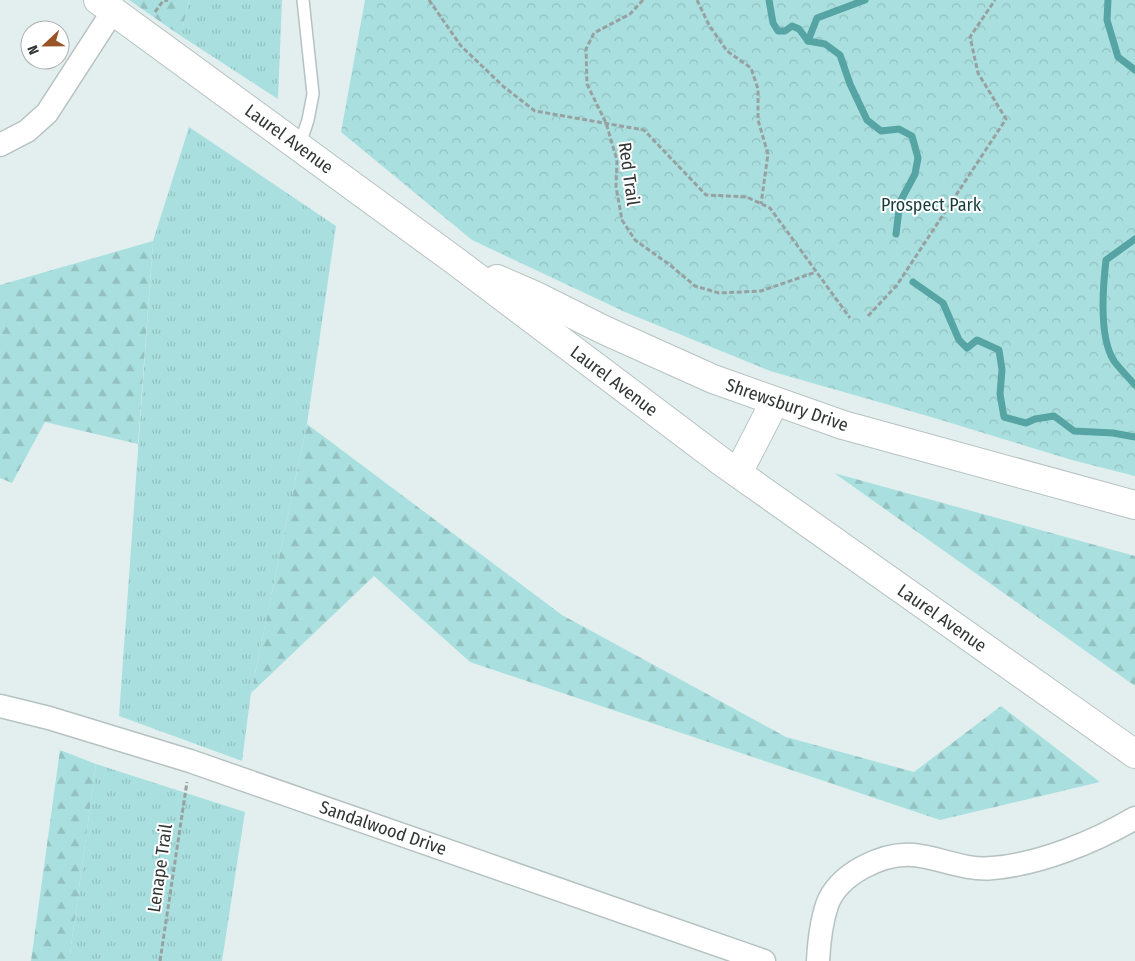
<svg xmlns="http://www.w3.org/2000/svg" width="1135" height="961" font-family="'Fira Sans Condensed',sans-serif">
<defs>
<pattern id="grass-tufts" width="24" height="20" patternUnits="userSpaceOnUse" patternTransform="scale(1.25)"><rect width="24" height="20" fill="#a9e0df"/><path d="M3 7l-1-3M5 7V3M7 7l1-3M15 17l-1-3M17 17v-4M19 17l1-3" fill="none" stroke="#92c1c0"/></pattern>
<pattern id="forest-firs" width="22" height="20" patternUnits="userSpaceOnUse" patternTransform="scale(1.25)"><rect width="22" height="20" fill="#a9e0df"/><path d="M5 1l3.5 6h-7zM16 11l3.5 6h-7z" fill="#92c1c0"/></pattern>
<pattern id="park-crowns" width="20" height="18" patternUnits="userSpaceOnUse" patternTransform="scale(1.25)"><rect width="20" height="18" fill="#a9e0df"/><path d="M2 6a3 3 0 1 1 6 0M12 15a3 3 0 1 1 6 0" fill="none" stroke="#92c1c0"/></pattern>
</defs>
<rect width="100%" height="100%" fill="#e3efef"/>
<!-- grass -->
<g fill="url(#grass-tufts)">
<polygon points="189,0 282,0 278,99 181,36"/>
<polygon points="189,127 336,226 307,424 251,693 242,761 119,716 153,241"/>
<polygon points="96,764 245,812 222,961 69,961"/>
</g>
<!-- forest -->
<g fill="url(#forest-firs)">
<polygon points="129,0 189,0 181,36"/>
<polygon points="153,241 138,444 45,422 12,483 0,478 0,285"/>
<polygon points="307,424 562,615 786,737 914,772 1001,706 1100,782 940,820 470,662 374,576 251,693"/>
<polygon points="834,473 1135,556 1135,686"/>
<polygon points="60,750 96,764 69,961 31,961"/>
</g>
<!-- park -->
<polygon fill="url(#park-crowns)" points="365,0 1135,0 1135,476 1072,460 931,417 770,371 625,312 472,240 341,132"/>
<g fill="none" stroke-linecap="round" stroke-linejoin="round">
<!-- stream -->
<g stroke="#56a4a3" stroke-width="7">
<polyline points="769,0 773,23 778,31 785,31 792,26 799,29 808,41 825,44 840,55 850,84 867,120 881,131 899,129 912,136 918,158 915,174 900,202 896,234"/>
<polyline points="1108,0 1107,20 1118,57 1135,70"/>
<polyline points="808,41 817,18 865,0"/>
<path d="M1135 239 1106 260C1103 286 1099 338 1114 361 1120 369 1128 377 1135 385"/>
<polyline points="913,282 943,303 959,340 967,348 977,340 999,350 1002,370 1000,394 1004,417 1026,423 1035,419 1054,416 1074,431 1113,433 1135,437"/>
</g>
<defs>
<polyline id="lane" points="299,147 308,120 313,94 303,0"/>
<g id="street">
<polyline points="0,145 27,131 47,113 113,11"/>
<polyline points="0,706 49,718 190,761 764,961"/>
<path d="M818 961C819 942 821 923 827 905 838 874 883 852 914 855 941 858 965 871 993 868 1040 864 1094 842 1135 818"/>
</g>
<g id="secondary">
<polyline points="98,0 454,260 722,462 1135,754"/>
<polyline points="497,279 534,295 604,330 713,379 843,425 1135,505"/>
<polyline points="738,473 775,401"/>
</g>
</defs>
<!-- lane casing -->
<use href="#lane" stroke="#b6c2c1" stroke-width="14"/>
<!-- street casing -->
<use href="#street" stroke="#b6c2c1" stroke-width="25"/>
<!-- secondary casing -->
<use href="#secondary" stroke="#b6c2c1" stroke-width="30"/>
<!-- path -->
<g stroke="#98a1a1" stroke-width="3" stroke-dasharray="5 2.5" stroke-linecap="butt">
<polyline points="429,0 461,46 504,87 535,111 644,130 706,195 747,197 770,208 850,318"/>
<polyline points="643,0 630,14 594,33 586,49 587,84 606,123 617,160 616,187 622,220 635,240 670,265 695,286 719,293 761,291 816,272"/>
<polyline points="697,0 709,25 727,51 751,68 758,89 758,120 768,154 761,204"/>
<polyline points="155,12 163,1 168,0"/>
<polyline points="868,316 897,285 1006,119 978,73 970,37 995,0"/>
<polyline points="160,961 187,782"/>
</g>
<!-- lane -->
<use href="#lane" stroke="#fff" stroke-width="11"/>
<!-- street -->
<use href="#street" stroke="#fff" stroke-width="22"/>
<!-- secondary -->
<use href="#secondary" stroke="#fff" stroke-width="28"/>
</g>
<g text-anchor="middle" dominant-baseline="central" stroke-width="4" stroke-linejoin="round" paint-order="stroke">
<!-- street labels -->
<g font-size="18" fill="#313635" stroke="#fff">
<text transform="translate(289 139) rotate(36)">Laurel Avenue</text>
<text transform="translate(629 174) rotate(82)">Red Trail</text>
<text transform="translate(614 381) rotate(37)">Laurel Avenue</text>
<text transform="translate(787 405) rotate(19)">Shrewsbury Drive</text>
<text transform="translate(942 618) rotate(35)">Laurel Avenue</text>
<text transform="translate(383 828) rotate(19)">Sandalwood Drive</text>
<text transform="translate(160 868) rotate(-82)">Lenape Trail</text>
</g>
<!-- park labels -->
<g font-size="18" fill="#163c3c" stroke="#fff">
<text x="931" y="205">Prospect Park</text>
</g>
</g>
<!-- north arrow -->
<g transform="translate(45 45) rotate(248)"><circle r="24" fill="#ffffff" stroke="#adafae"/>
<path d="M0-4L9 19L0 12L-9 19Z" fill="#985427"/>
<text y="-8" font-size="14" font-weight="bold" text-anchor="middle" fill="#313635">N</text>
</g>
</svg>
